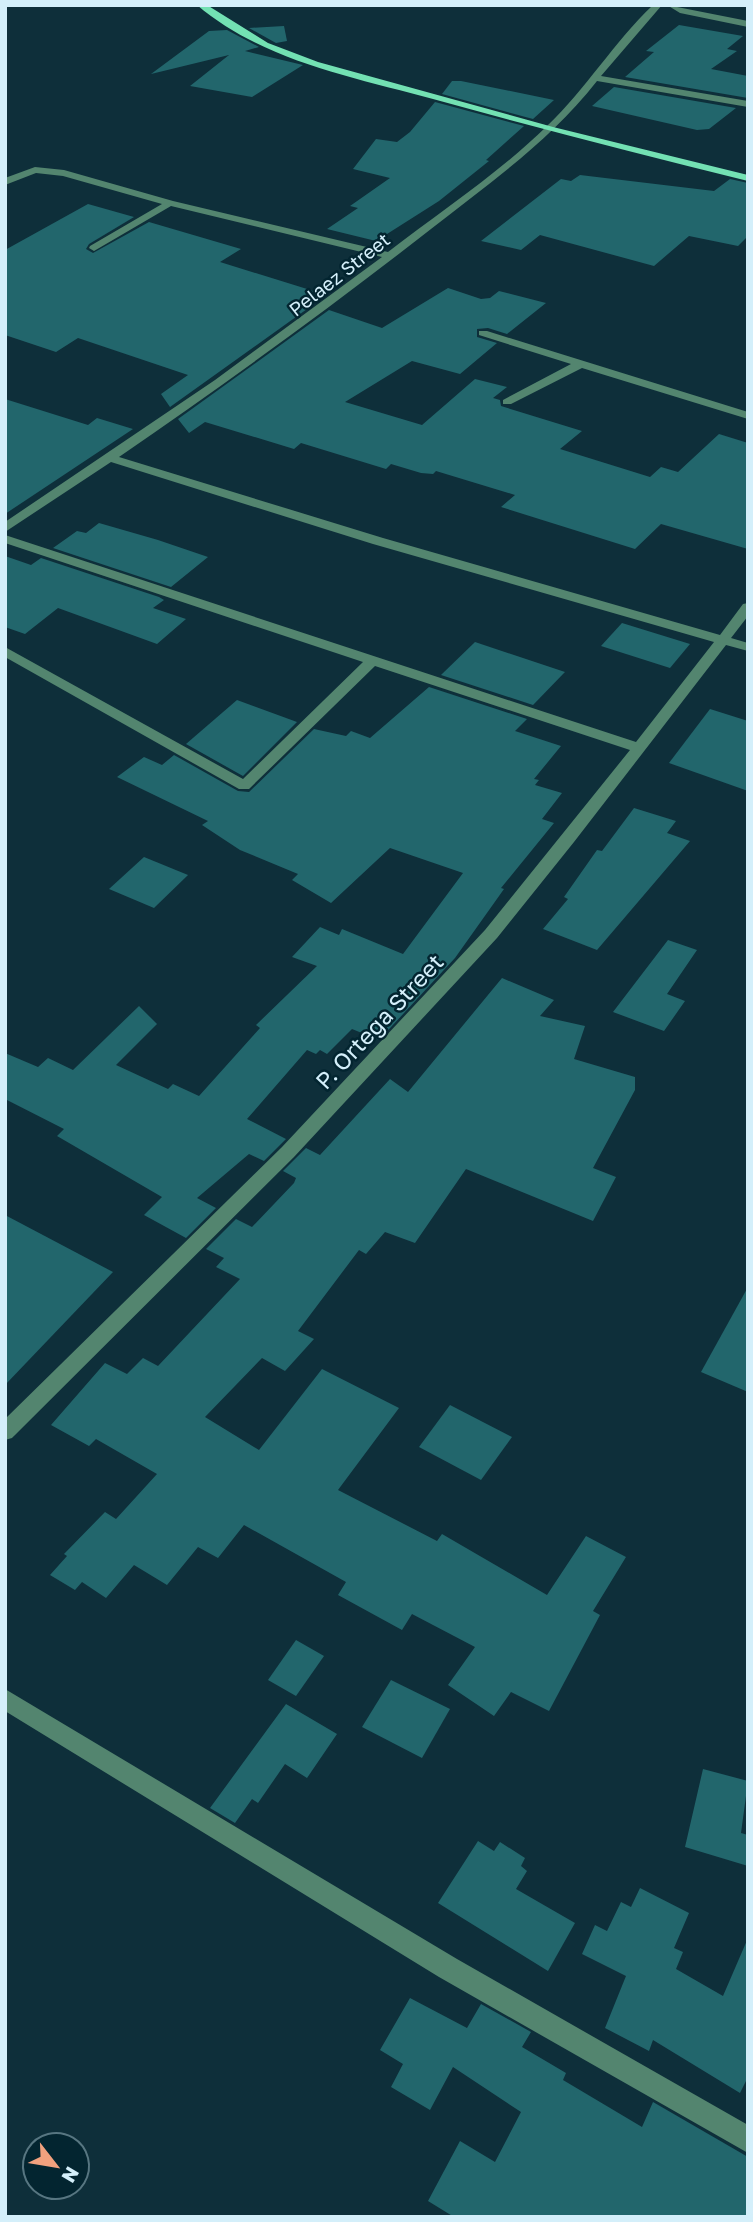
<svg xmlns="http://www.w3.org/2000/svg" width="753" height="2222" font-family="'Golos Text',sans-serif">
<rect width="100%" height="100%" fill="#0e2f3a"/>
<!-- building -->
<g fill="#22666c">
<polygon points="679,25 743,36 727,49 737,51 711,69 748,76 748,98 625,77 654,52 646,51"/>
<polygon points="284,26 287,41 276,43 249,28"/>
<polygon points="227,30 259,47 245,51 303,65 252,97 190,86 229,55 151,74 209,31"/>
<polygon points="452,81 461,81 554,100 533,119 442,94"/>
<polygon points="614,87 736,108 709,129 697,130 592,106"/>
<polygon points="435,102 524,126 486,160 489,161 439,201 376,241 327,229 358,208 350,206 390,178 353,169 376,139 397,142 410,132"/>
<polygon points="580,175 714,191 730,179 748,183 748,236 738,246 689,236 654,266 540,235 521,250 481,241 561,179 571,181"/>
<polygon points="88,204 134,217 89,244 86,249 93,253 149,222 241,249 220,262 320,293 307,302 314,304 170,407 161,394 188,375 78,338 56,352 5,335 5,250"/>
<polygon points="448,288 481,299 490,298 499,291 546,303 507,334 488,328 477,329 477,337 497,343 460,374 412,361 345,402 422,425 475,379 507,387 493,398 500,400 501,406 582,431 560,449 650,477 661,467 678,472 719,434 748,443 748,549 661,524 635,549 501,507 515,495 436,471 433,474 421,473 391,464 386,469 301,443 294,449 205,422 189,433 178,419 329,310 382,328"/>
<polygon points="5,399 88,425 97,418 133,429 5,514"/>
<polygon points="99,523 158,540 208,557 171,587 53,548 77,531 86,533"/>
<polygon points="5,556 31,565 41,558 159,597 164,600 153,608 186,619 157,644 58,608 25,634 5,627"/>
<polygon points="622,623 690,644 670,668 601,646"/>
<polygon points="475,642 565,672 533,705 441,675"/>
<polygon points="429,687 527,719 515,731 561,746 534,779 539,780 535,785 562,793 542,819 554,823 501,888 504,889 455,958 379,1040 352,1029 327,1054 320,1050 316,1054 307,1050 247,1119 286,1139 264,1161 249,1154 197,1198 216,1208 186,1238 144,1215 162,1197 57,1136 64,1129 5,1099 5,1053 38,1067 48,1058 73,1070 139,1006 157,1024 116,1065 168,1089 173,1084 199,1096 260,1028 256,1025 317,966 292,957 320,927 339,935 342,929 403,954 463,873 390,848 331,903 292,880 298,874 240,850 202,825 208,821 117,777 144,757 162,765 174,755 238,791 249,792 314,729 346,736 351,731 370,738"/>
<polygon points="237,700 297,722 243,776 186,744"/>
<polygon points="710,709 748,721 748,791 669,763"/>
<polygon points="634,808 676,821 667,833 690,841 597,950 543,929 568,899 564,897 597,850 602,851"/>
<polygon points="144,857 188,875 154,908 109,889"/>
<polygon points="668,940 697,950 667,994 685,1001 664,1031 613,1012"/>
<polygon points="502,978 554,1000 540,1016 585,1026 574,1059 635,1077 635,1090 593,1168 616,1177 593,1221 466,1169 415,1243 385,1232 366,1254 359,1250 298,1331 314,1339 285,1371 262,1358 205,1417 259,1450 322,1369 399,1408 338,1490 437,1541 442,1534 547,1595 586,1536 626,1557 593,1611 600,1615 549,1711 511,1692 494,1716 448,1685 475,1647 412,1614 402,1630 338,1595 346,1582 244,1525 218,1558 198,1547 167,1585 134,1565 106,1598 82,1582 75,1590 50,1575 67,1556 64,1554 105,1512 116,1519 157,1474 96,1439 89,1446 51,1425 105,1363 127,1374 143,1358 158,1366 240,1279 216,1267 224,1258 206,1249 236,1219 252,1227 294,1183 296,1178 283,1171 306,1148 320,1155 390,1079 408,1092"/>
<polygon points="5,1215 113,1272 5,1385"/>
<polygon points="748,1287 748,1392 701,1372"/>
<polygon points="450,1405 512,1437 481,1480 419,1447"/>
<polygon points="296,1640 324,1656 296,1696 268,1680"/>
<polygon points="391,1680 450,1709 422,1758 362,1727"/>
<polygon points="286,1704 337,1734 307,1778 285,1764 258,1803 252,1799 235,1823 210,1808"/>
<polygon points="703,1769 748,1781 741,1833 748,1835 748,1866 685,1847"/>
<polygon points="478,1841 494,1851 500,1842 525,1858 521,1866 527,1871 516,1889 575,1923 548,1971 438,1903"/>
<polygon points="640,1888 689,1913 674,1948 683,1952 676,1969 723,1996 748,1938 748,2077 740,2093 653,2040 649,2051 605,2028 626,1976 582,1954 595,1925 607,1931 621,1902 631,1907"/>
<polygon points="410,1998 467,2028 481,2004 531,2032 522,2047 566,2073 563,2080 642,2127 653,2102 748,2157 748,2217 454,2217 428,2201 460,2141 495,2162 521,2112 453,2067 430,2110 391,2087 403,2064 380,2050"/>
</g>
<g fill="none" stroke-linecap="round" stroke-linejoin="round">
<!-- minor -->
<g fill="#53856f" fill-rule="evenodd">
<path d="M653 5H662L601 76 748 101V107L597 81C550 141 491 182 431 229 330 308 225 384 119 457L383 538 720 635 743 604 748 603V616L731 638 748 643V651L726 645 574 842 497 938 294 1157 12 1438 5 1440V1419L282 1147 485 930 630 750 375 666 249 789H239L5 657V647L243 779 363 662 5 543V535L636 742 714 642 373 544 111 462 5 532V522L215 380 382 257 171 206 94 251 89 248 90 246 162 204 63 176 36 173 5 185V178L35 167 64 170 173 201 388 252C441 211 499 173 547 126 586 89 614 42 653 5Z"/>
<polygon points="667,5 748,21 748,27 680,13"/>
<polygon points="479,331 487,331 748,412 748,419 582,368 511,404 503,404 503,400 571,364 479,335"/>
<polygon points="5,1689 457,1959 748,2125 748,2153 439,1977 5,1711"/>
</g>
<!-- major -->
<path fill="#73e1b3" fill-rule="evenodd" d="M197 5H207L268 43 318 62 553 127 748 175V181C642 155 537 128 433 99 352 77 263 61 197 5Z"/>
</g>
<g text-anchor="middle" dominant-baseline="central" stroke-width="5" stroke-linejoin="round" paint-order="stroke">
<!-- far-street labels -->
<g font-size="19" fill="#d4effa" stroke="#032530">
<text transform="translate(339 274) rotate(-38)">Pelaez Street</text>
</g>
<!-- street labels -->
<g font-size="23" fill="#d4effa" stroke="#032530">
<text transform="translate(379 1021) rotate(-47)">P. Ortega Street</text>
</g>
</g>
<!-- border -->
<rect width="753" height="2222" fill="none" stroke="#d4effa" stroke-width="14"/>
<!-- north arrow -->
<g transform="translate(56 2166) rotate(121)"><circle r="33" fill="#032530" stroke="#577681" stroke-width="2"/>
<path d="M0-5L12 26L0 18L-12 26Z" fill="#f2a17e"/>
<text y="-10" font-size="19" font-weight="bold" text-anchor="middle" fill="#d4effa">N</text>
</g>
</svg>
